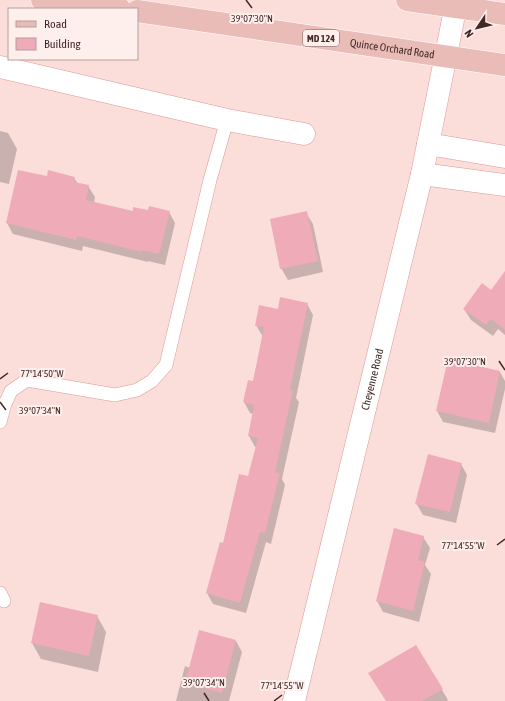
<svg xmlns="http://www.w3.org/2000/svg" width="505" height="701" font-family="'Asap Condensed',sans-serif">
<rect width="100%" height="100%" fill="#fbdeda"/>
<!-- shadow -->
<g fill="#0003">
<polygon points="0,131 8,133 17,149 9,184 0,182"/>
<polygon points="47,178 74,178 78,184 88,186 95,197 94,203 133,213 169,212 175,223 165,265 148,261 148,262 83,246 82,251 13,234 7,223"/>
<polygon points="306,213 313,224 323,272 288,280 281,268"/>
<polygon points="505,288 505,335 498,329 493,336 471,320 464,309 491,291"/>
<polygon points="307,304 313,315 296,398 299,402 282,479 285,485 271,544 266,542 246,613 213,604 207,593 223,544 249,477 257,447 255,447 249,436 253,414 250,413 244,402 253,382 263,337 256,325 279,310"/>
<polygon points="500,372 505,381 505,389 495,433 443,422 437,411"/>
<polygon points="461,464 467,475 456,523 423,515 416,503"/>
<polygon points="395,529 423,537 430,548 425,565 431,574 419,622 383,612 377,601"/>
<polygon points="41,603 97,616 106,632 98,672 41,659 32,643"/>
<polygon points="236,641 242,652 229,701 176,701 185,666 190,668"/>
<polygon points="416,646 448,700 447,701 386,701"/>
</g>
<!-- building -->
<g fill="#f0abb9">
<polygon points="18,170 47,176 48,170 75,177 74,182 89,185 86,200 133,211 133,207 148,210 149,206 170,211 159,254 142,250 142,252 77,236 76,240 6,223"/>
<polygon points="307,211 318,261 280,269 270,219"/>
<polygon points="505,271 505,330 491,319 486,325 463,309 482,283 491,290"/>
<polygon points="280,297 308,303 290,389 293,390 275,472 280,473 265,533 260,532 240,603 206,593 220,542 223,543 239,474 248,476 258,438 248,436 254,405 243,402 248,380 253,381 264,327 255,326 259,305 278,309"/>
<polygon points="448,359 500,371 489,423 436,411"/>
<polygon points="428,454 462,463 450,512 415,504"/>
<polygon points="394,528 424,536 418,560 425,562 413,611 376,601"/>
<polygon points="40,602 98,615 89,656 31,643"/>
<polygon points="199,630 236,640 222,693 185,683"/>
<polygon points="416,645 443,689 422,701 386,701 368,673"/>
</g>
<g fill="none" stroke-linecap="round" stroke-linejoin="round">
<defs>
<g id="service">
<polyline points="0,422 5,404 11,391 27,380 115,395 137,390 152,381 166,365 210,180 227,120"/>
<polyline points="0,593 4,601"/>
</g>
<g id="minor">
<polyline points="0,67 227,120 304,134"/>
<polyline points="428,144 505,157"/>
<polyline points="422,174 505,185"/>
<path id="s1" d="M294 701 422 174 457 0"/>
</g>
<g id="primary">
<polyline points="42,0 120,9"/>
<polyline points="407,0 505,14"/>
<path id="s2" d="M137 11 505 65"/>
</g>
</defs>
<!-- service casing -->
<use href="#service" stroke="#dc9892" stroke-width="14"/>
<!-- minor casing -->
<use href="#minor" stroke="#dc9892" stroke-width="23"/>
<!-- primary casing -->
<use href="#primary" stroke="#fff" stroke-width="23"/>
<!-- service -->
<use href="#service" stroke="#fff" stroke-width="13"/>
<!-- minor -->
<use href="#minor" stroke="#fff" stroke-width="22"/>
<!-- primary -->
<use href="#primary" stroke="#e9bcb8" stroke-width="22"/>
</g>
<!-- ticks -->
<path fill="none" stroke="#432825" stroke-width="1.5" d="M246 0 252 8M499 361 505 370M0 379 8 373M0 402 6 410M497 545 505 539M204 693 209 701M274 701 282 695"/>
<g text-anchor="middle" dominant-baseline="central" stroke-width="4" stroke-linejoin="round" paint-order="stroke">
<!-- shield labels -->
<rect fill="#feefed" stroke="#7b6461" stroke-width="1" x="303" y="30" width="36" height="16" rx="3"/>
<g font-size="10" font-weight="bold" fill="#432825">
<text x="321" y="38">MD 124</text>
</g>
<!-- street labels -->
<g font-size="11" fill="#432825" stroke="#feefed">
<text stroke="none"><textPath href="#s2" startOffset="258">Quince Orchard Road</textPath></text>
<text stroke="none"><textPath href="#s1" startOffset="331">Cheyenne Road</textPath></text>
</g>
</g>
<g font-size="10" text-anchor="middle" fill="#432825" stroke="#feefed" stroke-width="4" stroke-linejoin="round" paint-order="stroke">
<text x="252" y="22">39°07'30"N</text>
<text x="465" y="365">39°07'30"N</text>
<text x="42" y="377">77°14'50"W</text>
<text x="40" y="414">39°07'34"N</text>
<text x="463" y="549">77°14'55"W</text>
<text x="204" y="686">39°07'34"N</text>
<text x="282" y="689">77°14'55"W</text>
</g>
<!-- legend -->
<rect x="8" y="8" width="130" height="52" fill="#feefed" stroke="#b39f9d"/>
<rect x="16" y="21" width="20" height="6" fill="#e9bcb8" stroke="#b39f9d"/>
<text x="44" y="28" font-size="12" fill="#432825">Road</text>
<rect x="16" y="38" width="20" height="12" fill="#f0abb9" stroke="#b39f9d"/>
<text x="44" y="48" font-size="12" fill="#432825">Building</text>
<!-- north arrow -->
<g transform="translate(477 28) rotate(235)" stroke="#feefed" stroke-width="3" paint-order="stroke">
<path d="M0-3L7 15L0 10L-7 15Z" fill="#432825"/>
<text y="-6" font-size="11" font-weight="bold" text-anchor="middle" fill="#432825">N</text>
</g>
</svg>
